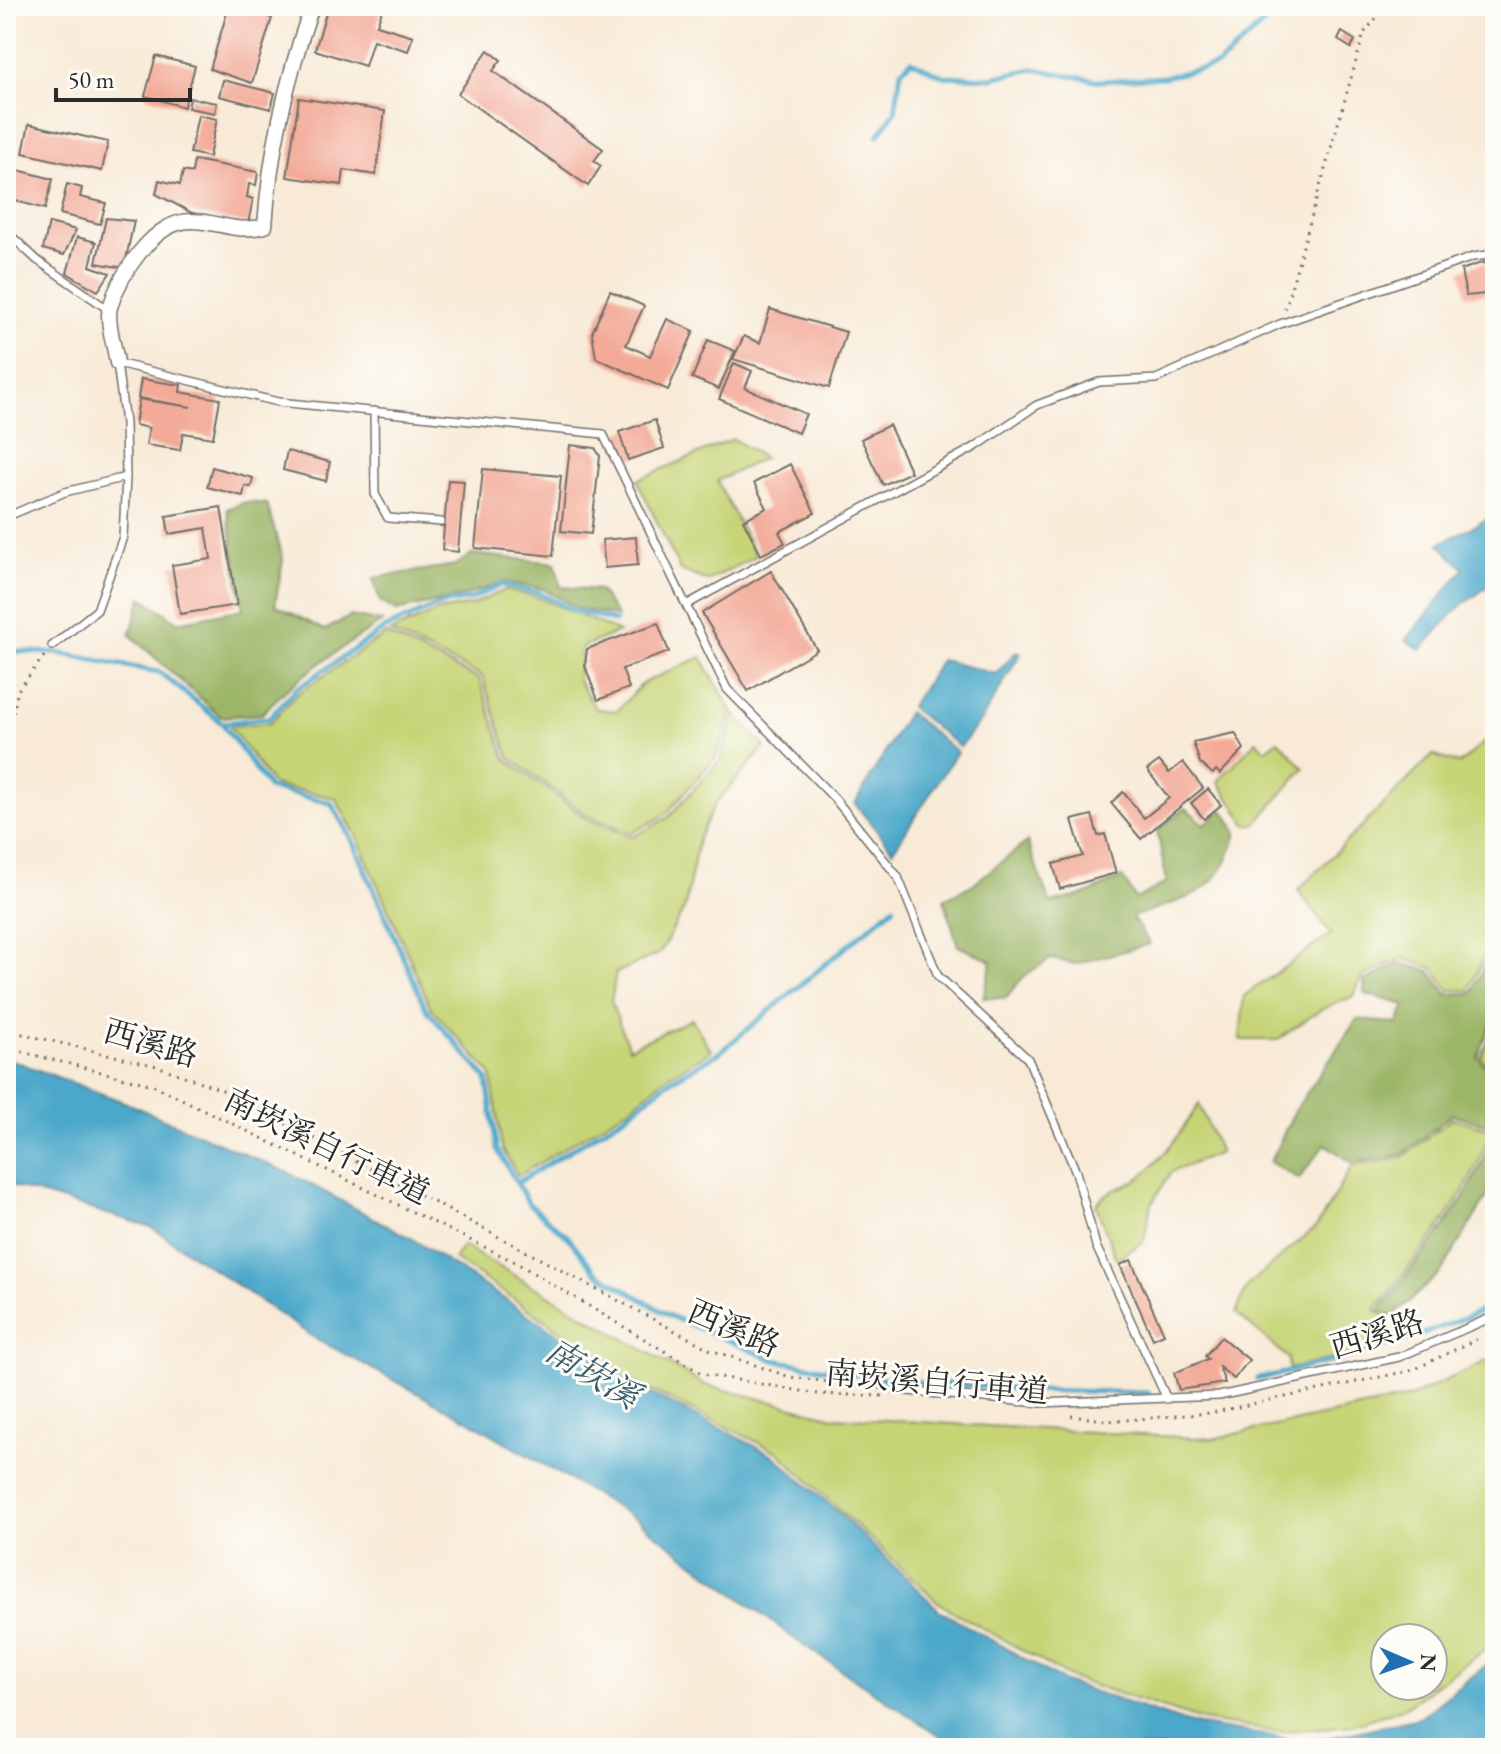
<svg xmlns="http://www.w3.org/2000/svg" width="1501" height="1754" font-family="'EB Garamond','Noto Serif TC',serif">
<rect width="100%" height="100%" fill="#fdfcf7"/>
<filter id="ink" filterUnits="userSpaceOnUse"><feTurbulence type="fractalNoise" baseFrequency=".0125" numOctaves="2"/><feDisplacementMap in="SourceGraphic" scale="16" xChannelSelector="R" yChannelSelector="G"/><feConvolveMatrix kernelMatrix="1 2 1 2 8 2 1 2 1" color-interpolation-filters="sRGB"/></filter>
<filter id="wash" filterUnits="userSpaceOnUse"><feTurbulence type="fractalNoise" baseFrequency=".006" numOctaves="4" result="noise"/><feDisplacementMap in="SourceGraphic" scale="32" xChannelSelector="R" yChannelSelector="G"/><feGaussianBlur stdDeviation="1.8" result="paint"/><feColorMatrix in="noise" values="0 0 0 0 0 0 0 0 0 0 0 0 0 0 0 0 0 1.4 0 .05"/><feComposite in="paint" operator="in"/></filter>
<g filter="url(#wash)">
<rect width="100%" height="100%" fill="#f8ead7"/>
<!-- green -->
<g fill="#c6d476" stroke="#788050" stroke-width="2" fill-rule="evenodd">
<polygon points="733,439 764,458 717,481 756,556 708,581 680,570 637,480"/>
<polygon points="505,590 537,597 619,632 582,647 578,680 596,709 617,711 643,683 701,657 732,711 716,757 666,814 632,833 588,816 509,757 482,676 390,632 438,611 472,605"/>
<polygon points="386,634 479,679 506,759 587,819 633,837 669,817 721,759 734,714 765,747 715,804 698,840 685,907 660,953 616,973 611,1002 629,1048 692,1019 711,1051 664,1079 631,1107 518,1176 502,1148 491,1074 431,1008 357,837 335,798 273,785 230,726 270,723 297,694"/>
<polygon points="1495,733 1495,933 1469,990 1449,990 1433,968 1402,958 1362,977 1354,996 1322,1009 1277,1040 1240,1040 1244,996 1331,934 1298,890 1433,755 1459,764"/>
<polygon points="1278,740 1304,768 1255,825 1246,824 1218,781 1256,741 1266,750"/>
<polygon points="1495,1026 1495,1069 1492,1071 1481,1057"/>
<path d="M1199 1104 1220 1153 1171 1172 1152 1203 1143 1242 1116 1259 1096 1205C1108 1187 1127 1189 1143 1175 1166 1155 1182 1130 1199 1104Z"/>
<path d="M1452 1118 1491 1129C1471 1197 1418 1255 1375 1310L1389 1319 1368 1333 1370 1350 1289 1369 1288 1358 1236 1313 1247 1286 1317 1226 1352 1166 1402 1158Z"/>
<path d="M463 1246 705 1385 834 1417 1212 1439 1411 1397 1495 1357V1642L1406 1707 1353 1725 1277 1732 1202 1720 1073 1679 940 1604 778 1452 646 1388 454 1259ZM1385 1638H1433V1686H1385Z"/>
</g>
<!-- forest -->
<g fill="#9cb667" stroke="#647049" stroke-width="2">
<path d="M246 502 267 504 283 559 275 605 325 630 351 616 382 622C339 650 296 676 262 714L221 717 130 635 142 597 178 622 243 609 227 509Z"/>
<polygon points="472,554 555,563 561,587 599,590 617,616 579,609 543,589 503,582 464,596 396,611 380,601 373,578 456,565"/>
<path d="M1186 808 1204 824 1223 810 1237 832C1221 896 1188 897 1132 917L1150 944 1076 964 1050 959 1024 976 1006 998H983L992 961 958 946 944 899 972 885 1027 842 1050 903 1087 894 1122 877 1136 899 1167 882 1157 830Z"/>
<polygon points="1495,942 1495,1014 1478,1057 1492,1075 1495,1073 1495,1127 1452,1114 1402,1155 1352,1163 1325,1144 1299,1179 1270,1162 1294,1112 1357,1019 1398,1024 1405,1005 1365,994 1364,981 1400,963 1430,971 1447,994 1472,993"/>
<path d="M1495 1129V1184L1441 1272 1392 1317 1379 1310C1423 1254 1474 1198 1495 1129Z"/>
</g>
<!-- water -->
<g fill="#4ca8ca" stroke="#3c6a7a" stroke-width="2">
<polygon points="1495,515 1495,581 1457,609 1421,650 1406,640 1464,569 1439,544"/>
<polygon points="1017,651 1021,653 982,719 960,747 910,707 941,660 996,674"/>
<polygon points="908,712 957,752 893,851 855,804"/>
<polygon points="6,1058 124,1102 289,1173 411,1238 643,1390 773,1455 839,1513 939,1610 1065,1682 1187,1723 1309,1742 1420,1718 1495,1658 1495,1748 958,1748 796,1640 636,1519 466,1419 313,1337 151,1227 6,1184"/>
</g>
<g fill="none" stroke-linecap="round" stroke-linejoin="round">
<!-- stream -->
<g stroke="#4ca8ca" stroke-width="5">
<polyline points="878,136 895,112 901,71 911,61 943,76 991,78 1033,69 1100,81 1164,77 1218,65 1283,6"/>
<polyline points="6,651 57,653 159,672 222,723 269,788 331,803 352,840 426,1009 487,1079 497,1149 529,1204 568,1237 596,1272 670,1316 774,1360 889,1380 1036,1390 1149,1393"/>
<polyline points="223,723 269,718 296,689 386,628 441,604 471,599 501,585 539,593 575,611 615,621"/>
<polyline points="517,1183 627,1115 668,1082 719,1053 894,907"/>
<path d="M1257 1379C1339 1361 1418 1340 1495 1305"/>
</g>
</g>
<g id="blocks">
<!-- building -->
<g fill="#f3aa98">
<polygon points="229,6 272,18 252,83 210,69"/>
<polygon points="328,6 383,7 377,25 413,36 408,51 373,40 365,66 315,50"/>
<polygon points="1342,32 1355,40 1351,48 1338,40"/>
<polygon points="488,50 501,60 493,71 603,149 594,161 601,166 588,186 458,94"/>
<polygon points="156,56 195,66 184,107 145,96"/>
<polygon points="223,80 275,93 271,109 219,96"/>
<polygon points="190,98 217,103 215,113 188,108"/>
<polygon points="299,98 385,111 376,175 344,170 342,185 287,177"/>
<polygon points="198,115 217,119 209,157 190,153"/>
<polygon points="29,124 108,142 102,171 23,153"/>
<polygon points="194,160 258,172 256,185 249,184 247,197 253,199 248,224 192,213 156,194 159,180 180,185 183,171 192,173"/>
<polygon points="6,167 53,179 45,209 6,198"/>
<polygon points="67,184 82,188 80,197 106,203 100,224 60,214"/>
<polygon points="106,218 134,221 124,268 96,263"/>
<polygon points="49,223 76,230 64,255 43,249"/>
<polygon points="77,237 96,242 90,266 110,273 98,291 67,273"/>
<polygon points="1484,262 1486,269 1495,266 1495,293 1466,296 1461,270"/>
<polygon points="610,291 644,306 626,345 650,356 667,319 694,331 668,390 596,358 592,333"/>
<polygon points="770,309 846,332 829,388 733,359 744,336 760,343"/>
<polygon points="708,340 735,351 719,389 692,378"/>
<polygon points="734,363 752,371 745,388 806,414 798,433 719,399"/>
<polygon points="141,379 181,385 180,392 220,399 213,438 183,433 180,450 146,445 149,428 135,425 139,399 191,407 138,398"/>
<polygon points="655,420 664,448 628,460 619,432"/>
<polygon points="889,425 911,472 883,485 861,439"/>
<polygon points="570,445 595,448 600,456 591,534 561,531"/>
<polygon points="287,451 330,462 326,481 283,470"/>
<polygon points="790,464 815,513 779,532 785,543 761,555 743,520 767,508 754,483"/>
<polygon points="212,467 253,478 251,487 245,486 243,496 207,487"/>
<polygon points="483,469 561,476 553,556 475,548"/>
<polygon points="448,480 464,481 458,552 442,550"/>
<polygon points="221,507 237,605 180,614 172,565 211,559 206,528 169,534 166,516"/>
<polygon points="636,537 638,565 605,568 602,540"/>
<polygon points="771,571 817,650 748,691 702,613"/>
<polygon points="658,623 669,652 622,669 629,688 598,700 585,666 587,649"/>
<polygon points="1235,733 1244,749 1220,774 1216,770 1213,774 1200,763 1193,742"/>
<polygon points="1159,761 1169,773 1183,762 1203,788 1141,839 1111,803 1123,792 1144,818 1169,798 1147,770"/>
<polygon points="1208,789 1221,805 1204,819 1191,803"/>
<polygon points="1092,815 1098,836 1105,834 1116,873 1060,889 1053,864 1083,856 1072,820"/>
<polygon points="1131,1260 1164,1334 1153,1339 1120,1265"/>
<polygon points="1221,1337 1249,1360 1234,1379 1219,1367 1225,1383 1179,1390 1174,1373 1208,1359 1205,1356"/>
</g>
</g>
</g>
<g filter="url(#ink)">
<use href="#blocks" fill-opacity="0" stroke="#736e67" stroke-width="2"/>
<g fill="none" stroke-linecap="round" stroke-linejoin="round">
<defs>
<g id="service">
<polyline points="6,231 37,260 109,310"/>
<polyline points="374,411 375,494 388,518 441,522"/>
<polyline points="6,517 65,492 126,477 125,423 117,363 278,402 603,434 686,605 975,447 1037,405 1099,382 1156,379 1280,324 1473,257 1495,254"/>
<polyline points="686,605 727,689 835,799 898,877 938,976 1028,1059 1076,1172 1096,1246 1167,1399"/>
<polyline points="52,646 97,610 123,537 126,477"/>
<polyline points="896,1390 1039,1403 1219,1396 1399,1357 1495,1316"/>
</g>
<path id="minor" d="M117 363C115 347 106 322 110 307 120 275 153 221 191 221 220 221 234 234 265 226 270 152 287 77 312 6"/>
</defs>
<!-- service casing -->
<use href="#service" stroke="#736e67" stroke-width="10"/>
<!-- minor casing -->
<use href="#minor" stroke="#736e67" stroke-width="17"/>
<!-- path -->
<g stroke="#736e67" stroke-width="3" stroke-dasharray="2 6" stroke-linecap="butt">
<polyline points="1285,309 1364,33 1386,6"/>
<polyline points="6,744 18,690 45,655"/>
<polyline points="6,940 15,989 13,1031"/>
<polyline points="6,1030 157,1066 225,1091 711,1350 790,1377 883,1389"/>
<polyline points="6,1048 153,1085 515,1262 703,1374 818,1394 884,1396"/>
<polyline points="1071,1416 1114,1421 1210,1413 1413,1370 1479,1338"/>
</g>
<!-- service -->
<use href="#service" stroke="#fff" stroke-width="7"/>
<!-- minor -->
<use href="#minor" stroke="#fff" stroke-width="14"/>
</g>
</g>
<g text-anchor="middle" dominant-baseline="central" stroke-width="6" stroke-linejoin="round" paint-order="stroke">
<!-- street labels -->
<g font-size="32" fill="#2b2b2b" stroke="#fdfcf7">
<text transform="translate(151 1043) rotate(16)">西溪路</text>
<text transform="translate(327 1146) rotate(26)">南崁溪自行車道</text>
<text transform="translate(734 1328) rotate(23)">西溪路</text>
<text transform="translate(1377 1334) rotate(-17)">西溪路</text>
<text transform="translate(937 1382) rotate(5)">南崁溪自行車道</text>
</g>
<!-- water labels -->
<g font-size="34" font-style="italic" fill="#385d6b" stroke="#fdfcf7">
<text transform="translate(593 1373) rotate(31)">南崁溪</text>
</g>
</g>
<!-- margin -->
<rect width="1501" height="1754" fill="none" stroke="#fdfcf7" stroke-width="32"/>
<!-- north arrow -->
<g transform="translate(1409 1662) rotate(92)"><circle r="38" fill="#fdfcf7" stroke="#a9a8a5" stroke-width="2"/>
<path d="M0-6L14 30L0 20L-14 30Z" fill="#1f6fb2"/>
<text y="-12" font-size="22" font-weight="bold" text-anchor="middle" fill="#2b2b2b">N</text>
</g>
<!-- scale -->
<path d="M56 88v12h134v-12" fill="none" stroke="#2b2b2b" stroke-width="4"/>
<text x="68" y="88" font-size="24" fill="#2b2b2b" stroke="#fdfcf7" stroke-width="6" paint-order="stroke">50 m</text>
</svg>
